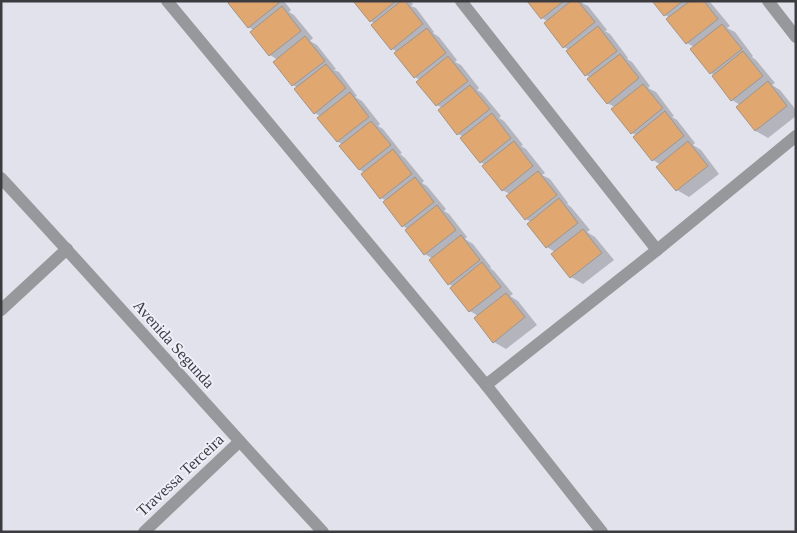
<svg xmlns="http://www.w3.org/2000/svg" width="797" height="533" font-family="Georgia,serif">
<rect width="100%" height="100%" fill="#e1e2eb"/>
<!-- shadow -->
<g fill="#0003">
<polygon points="232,1 284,1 291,10 289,12 294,15 313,38 310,41 317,45 336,69 334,70 339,72 357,96 355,97 362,101 380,124 378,126 383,129 402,153 400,154 405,158 424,181 422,183 427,186 446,209 444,211 449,214 467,237 465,239 473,244 491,267 490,268 494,271 513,294 510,296 518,301 537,325 506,349 494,342 478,316 470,311 452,288 454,287 449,284 433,259 425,254 406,231 408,229 403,226 385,203 387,201 381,198 365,173 360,170 343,145 337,141 321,117 315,113 298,88 293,85 275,62 278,60 270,55 252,32 254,30 248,27"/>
<polygon points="355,1 410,1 413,4 411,6 416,8 434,32 433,33 439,37 457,60 455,62 461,65 479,88 477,90 482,93 501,116 499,118 504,121 523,145 521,146 526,149 545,173 542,175 550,179 568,203 567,204 571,207 590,230 587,232 595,237 614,260 583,284 571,277 553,254 555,252 547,247 531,222 526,219 508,196 510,194 502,190 486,165 480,162 464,137 458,134 442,108 437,105 420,80 415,77 398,52 392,49 375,24 371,21"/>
<polygon points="529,1 585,1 582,3 588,6 607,30 605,31 610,34 628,58 627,59 632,62 650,86 648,88 656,92 674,116 672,117 677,120 695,143 693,145 701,150 719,174 689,197 677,190 658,167 661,165 653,160 636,135 632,133 615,107 607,103 591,78 586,75 569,50 564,47 547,21 542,18"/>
<polygon points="654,1 708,1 711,3 730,26 727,28 735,32 753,56 752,57 756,60 775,83 772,85 780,90 796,110 796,116 768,138 756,131 737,107 740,105 732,100 713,77 715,76 711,73 694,47 687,43 670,18 665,15"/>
</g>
<!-- building -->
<g fill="#e0a770" stroke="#9c9690">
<polygon points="230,1 278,1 279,3 248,28 228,3"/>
<polygon points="353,1 396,1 370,22"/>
<polygon points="401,1 405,1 423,24 391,50 371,25"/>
<polygon points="527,1 564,1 541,19"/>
<polygon points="571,1 578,1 595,22 563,48 544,23"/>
<polygon points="652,1 683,1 664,16"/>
<polygon points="690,1 704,1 718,19 686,44 666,19"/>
<polygon points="282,6 301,31 269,56 250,32"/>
<polygon points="722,24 742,49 710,74 690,49"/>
<polygon points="598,26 617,51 585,76 566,51"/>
<polygon points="427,28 446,53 414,78 394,53"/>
<polygon points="305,36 325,61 292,86 273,62"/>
<polygon points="743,51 763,76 731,101 712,76"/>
<polygon points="620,54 639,78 607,104 587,79"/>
<polygon points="448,56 468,81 436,106 416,82"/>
<polygon points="326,64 346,88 314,114 294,89"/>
<polygon points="768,81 787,106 755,131 736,107"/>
<polygon points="643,84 663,108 631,134 611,109"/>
<polygon points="470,85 490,109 457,135 438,110"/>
<polygon points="350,92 369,117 337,142 317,118"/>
<polygon points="665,111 684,136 652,161 633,137"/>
<polygon points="492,113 511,138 480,163 460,138"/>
<polygon points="371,121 391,145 359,170 339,146"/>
<polygon points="514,141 533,166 502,191 482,166"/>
<polygon points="688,141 708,166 676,191 656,167"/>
<polygon points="393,149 412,174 380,199 361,174"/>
<polygon points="538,171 557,195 525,220 506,196"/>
<polygon points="415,177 434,202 402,227 383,202"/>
<polygon points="559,198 578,223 546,248 527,224"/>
<polygon points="437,205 456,230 424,255 405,230"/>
<polygon points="583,229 602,253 570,278 551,254"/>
<polygon points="461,235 480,260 448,285 429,260"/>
<polygon points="482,262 501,287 469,312 450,288"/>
<polygon points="506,293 525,317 493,343 474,318"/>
</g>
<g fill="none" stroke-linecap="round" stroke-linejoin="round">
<!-- minor -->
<g stroke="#96989b" stroke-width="12">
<polyline points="167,1 486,385 602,532"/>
<polyline points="461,1 657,250"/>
<polyline points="768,1 796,37"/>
<path d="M1 178C110 295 214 415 323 532"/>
<polyline points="1,310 67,249"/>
<polyline points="486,385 657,250 796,136"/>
<polyline points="144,532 239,442"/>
</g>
</g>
<g text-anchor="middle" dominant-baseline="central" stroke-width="4" stroke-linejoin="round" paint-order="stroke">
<!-- street labels -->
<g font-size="16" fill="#3c3c40" stroke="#eeeff8">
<text transform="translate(174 344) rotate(48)">Avenida Segunda</text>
<text transform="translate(180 475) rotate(-43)">Travessa Terceira</text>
</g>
</g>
<!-- border -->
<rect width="797" height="533" fill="none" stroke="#3c3c40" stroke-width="5"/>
</svg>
